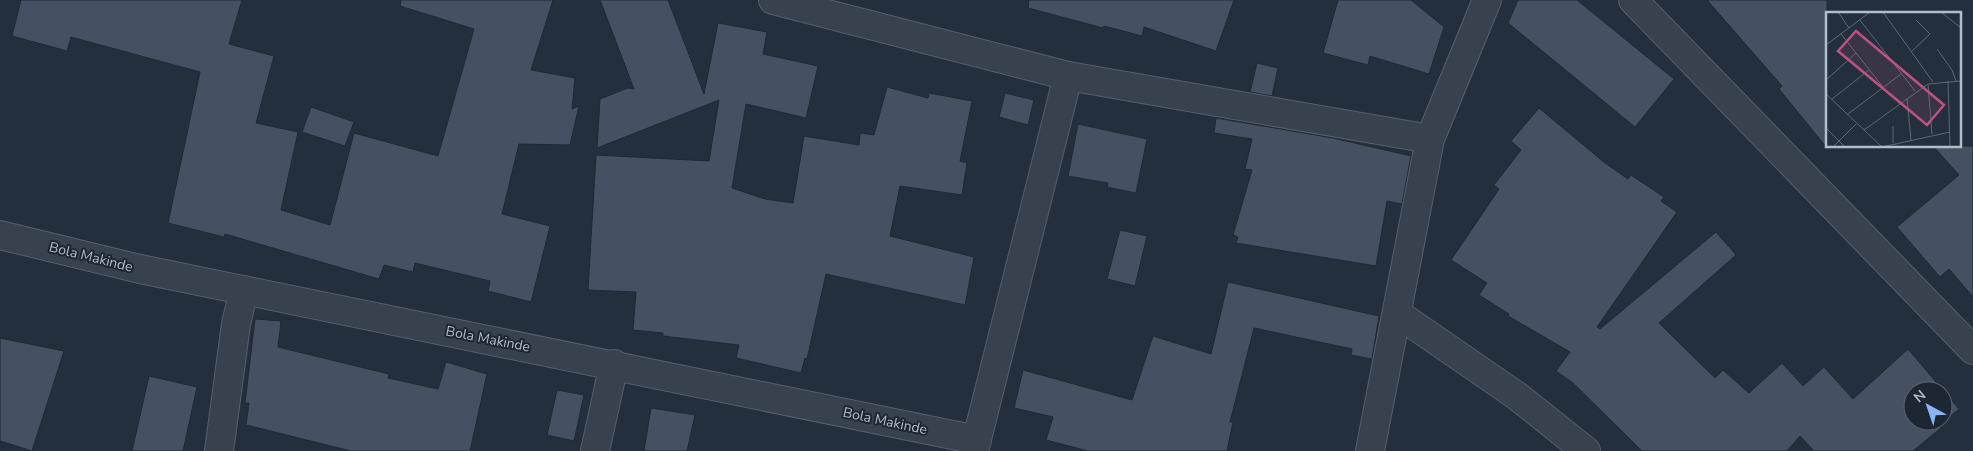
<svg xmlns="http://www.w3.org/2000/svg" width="1973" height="451" font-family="'Nunito Sans',sans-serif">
<rect width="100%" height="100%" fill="#242f3e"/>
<!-- building -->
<g fill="#455162" stroke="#1f2835" fill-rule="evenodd">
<polygon points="21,0 242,0 229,44 274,56 256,123 298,132 281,210 330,225 354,133 438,156 474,29 400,6 401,0 553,0 531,70 575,78 572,109 579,106 570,145 519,144 502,214 550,226 531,302 488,291 490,281 415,263 413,272 384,265 379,279 225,234 224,237 168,223 200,72 71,37 67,51 12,36"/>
<polygon points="600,0 668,0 704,94 718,23 767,32 763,54 818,66 806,118 746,104 732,188 765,199 793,203 804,136 859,145 860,133 874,135 887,87 928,98 929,93 972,101 960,161 967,163 962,195 900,186 890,236 974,257 965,305 826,274 807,359 805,358 801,373 736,358 739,345 663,336 663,333 633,330 636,292 588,290 596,155 709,161 719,100 597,148 600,99 628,88 634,89"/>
<polygon points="1029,0 1234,0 1216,51 1144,27 1142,36 1104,26 1103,28 1028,8"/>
<polygon points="1338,0 1411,0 1444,27 1429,74 1370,56 1368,65 1323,53"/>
<polygon points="1518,0 1577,0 1674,79 1635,127 1508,23"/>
<polygon points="1707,0 1827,0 1827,148 1779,89 1782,86"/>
<polygon points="1257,63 1278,68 1272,96 1250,92"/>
<polygon points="1005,93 1034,100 1028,125 999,117"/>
<polygon points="311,107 354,122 345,146 302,132"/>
<path d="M1539 108 1605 163 1628 179 1631 175 1664 197 1661 201 1677 212 1597 327 1600 329 1716 232 1736 255 1659 323 1715 378 1723 370 1749 393 1782 363 1803 386 1824 367 1853 399 1908 349 1959 409 1939 426 1941 428 1913 451H1814L1800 436 1787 451H1642L1573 383 1556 371 1570 352 1508 316 1509 314 1479 295 1487 283 1451 260 1499 189 1494 185 1521 150 1511 141ZM1913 391H1943V421H1913Z"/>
<polygon points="1216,118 1333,138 1411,156 1402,204 1387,201 1376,266 1236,243 1238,237 1233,235 1252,170 1245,169 1252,139 1214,133"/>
<polygon points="1078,124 1147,139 1136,193 1107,187 1108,183 1068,176"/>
<polygon points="1933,146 1973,146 1973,297 1949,269 1940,277 1897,227 1959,175"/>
<polygon points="1120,230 1147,236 1135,286 1107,279"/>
<polygon points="1228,282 1379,316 1372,359 1351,355 1352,349 1254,328 1230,422 1233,422 1227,451 1088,451 1046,440 1053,417 1014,408 1023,370 1132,400 1153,336 1211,354"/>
<polygon points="255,319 281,321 278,347 389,374 388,378 438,389 446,362 487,374 470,451 351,451 246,425 249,403 245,403"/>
<polygon points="0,338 64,351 32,451 0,441"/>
<polygon points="149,376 197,387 183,451 132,451"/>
<polygon points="557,390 584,395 574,441 547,435"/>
<polygon points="651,408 695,415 687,451 644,451"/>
</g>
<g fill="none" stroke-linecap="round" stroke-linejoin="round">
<defs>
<g id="minor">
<polyline points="773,0 1068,76 1430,139"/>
<polyline points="1633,0 1973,350"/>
<polyline points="0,235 140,269 977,440"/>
<polyline points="1398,314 1517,396 1586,451"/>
<polyline points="219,451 236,324 244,290"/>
<polyline points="595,451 614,364"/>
<polyline points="974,451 1068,76"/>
<polyline points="1370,451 1430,139 1487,0"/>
</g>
</defs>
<!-- minor casing -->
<use href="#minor" stroke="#565f6c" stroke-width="30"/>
<!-- minor -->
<use href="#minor" stroke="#38414e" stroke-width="28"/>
</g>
<g text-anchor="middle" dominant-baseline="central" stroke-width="4" stroke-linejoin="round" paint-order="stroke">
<!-- street labels -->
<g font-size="14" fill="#b4bcc9" stroke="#1d2633">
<text transform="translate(91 257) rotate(14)">Bola Makinde</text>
<text transform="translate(488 339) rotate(11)">Bola Makinde</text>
<text transform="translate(885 421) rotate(12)">Bola Makinde</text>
</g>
</g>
<!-- overview -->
<g transform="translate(1826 12)">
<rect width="135" height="135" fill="#242f3e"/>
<path fill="none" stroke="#5e6776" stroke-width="1" d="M12 0 23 16M57 0 107 70M115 0 135 16M34 8 89 79M15 22 57 75M0 33 44 0M111 37 126 58 130 69M85 40 104 22 90 8M0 68 30 41M122 69 124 135M102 72 106 122M0 82 56 135 124 120M81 86 85 128M6 87 43 58M22 102 75 62M67 114V131M0 116 19 135M38 118 102 72 135 69M7 135 30 112"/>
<path fill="#bd5182" fill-opacity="0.15" stroke="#bd5182" stroke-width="2.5" d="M30 19 118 93 101 113 12 39Z"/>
<rect width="135" height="135" fill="none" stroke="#b4bcc9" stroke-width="2.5"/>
</g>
<!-- north arrow -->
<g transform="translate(1928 406) rotate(320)"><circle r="24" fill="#1d2633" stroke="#59626f"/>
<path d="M0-4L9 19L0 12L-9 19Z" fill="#8ab4f8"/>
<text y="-8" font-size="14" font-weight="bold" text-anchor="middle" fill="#b4bcc9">N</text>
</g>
</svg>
